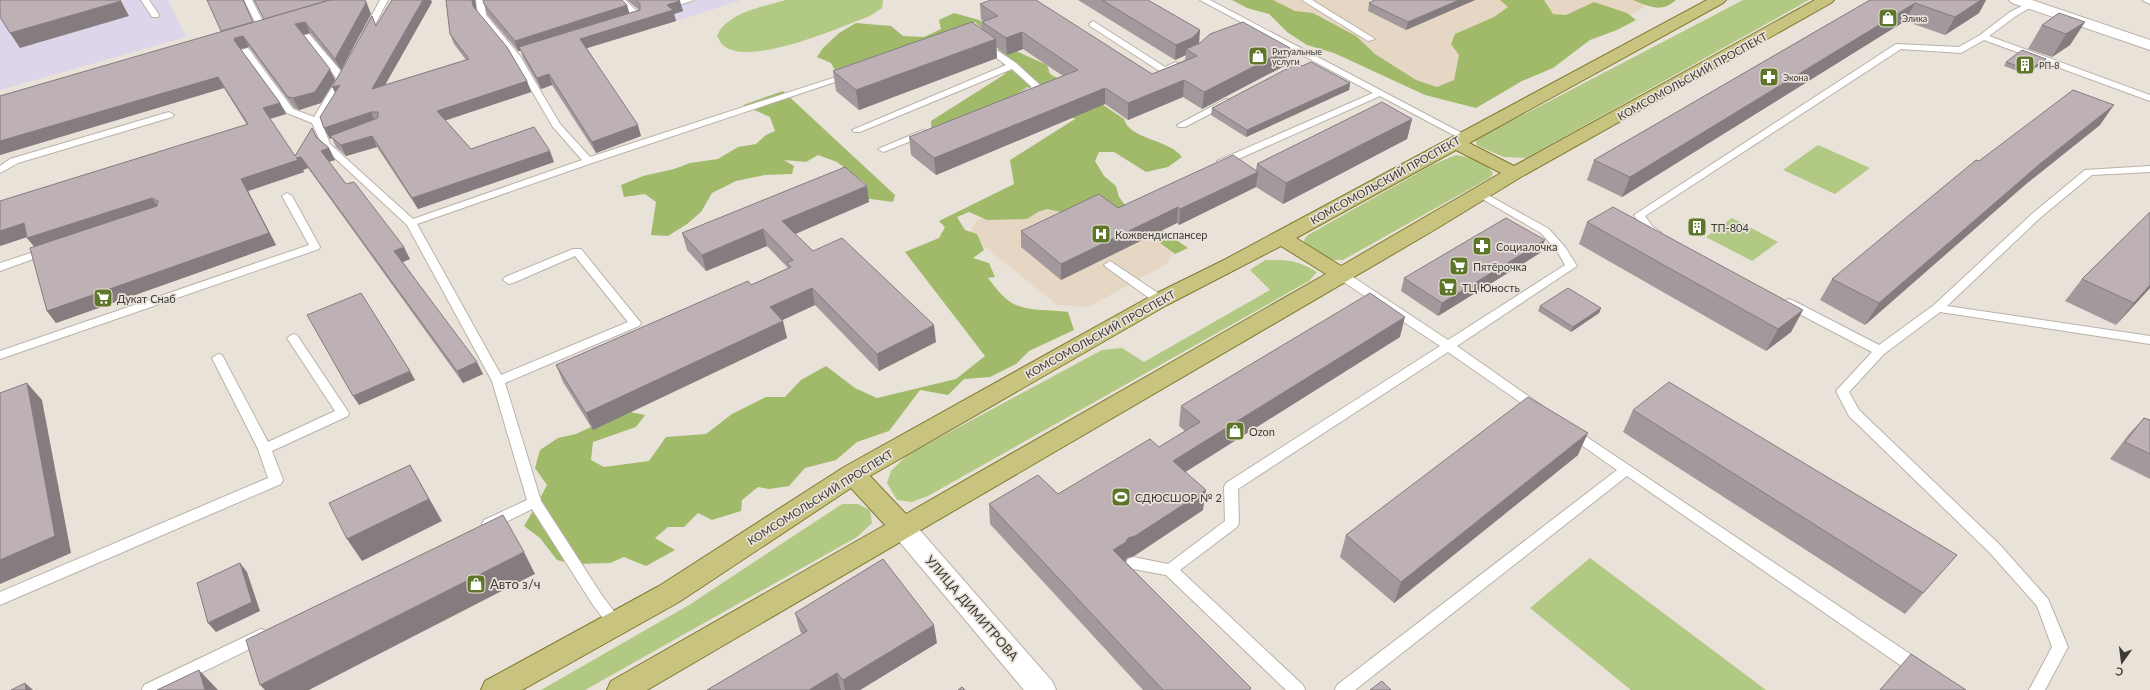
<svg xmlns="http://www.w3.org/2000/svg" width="2150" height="690" font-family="Lato,sans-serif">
<rect width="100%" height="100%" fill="#e9e2d9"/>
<!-- industrial -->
<g fill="#ddd5ea">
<polygon points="0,0 168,0 186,37 0,90"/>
<polygon points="669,0 742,0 676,21 670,15"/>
</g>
<!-- medical -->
<g fill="#e6d7c4">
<polygon points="1251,0 1652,0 1641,9 1566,52 1444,99"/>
<polygon points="1058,186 1174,247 1168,263 1089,307 1057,305 969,234 976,221"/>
</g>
<!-- green -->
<g fill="#b1c982">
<path d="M786 0H883L882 8 870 16C840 27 751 67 724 46 721 44 719 39 717 36 727 12 763 7 786 0Z"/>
<polygon points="1743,0 1809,0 1526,158 1504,157 1478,146 1475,140"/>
<polygon points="1818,145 1870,168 1835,194 1783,170"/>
<path d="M1456 155C1469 157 1486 162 1493 173L1491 177 1343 260H1330L1306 247 1304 240 1308 235 1432 165Z"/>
<polygon points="1732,218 1778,242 1752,261 1706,237"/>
<path d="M1265 260C1288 260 1297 260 1317 272L1309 281 928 496 912 502 897 500 887 483 891 471 907 455 1102 350 1122 348 1144 362 1270 290 1250 270Z"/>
<polygon points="842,504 858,504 870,510 872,523 857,537 585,690 541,690 689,605"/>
<polygon points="1590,558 1766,690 1631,690 1530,608"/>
</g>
<!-- forest -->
<g fill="#a0ba69">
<polygon points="1232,0 1273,0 1295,11 1313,13 1356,36 1375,54 1416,80 1437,87 1454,80 1459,55 1451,44 1455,34 1494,17 1508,7 1500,0 1544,0 1553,14 1566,15 1594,2 1627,13 1636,20 1617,30 1590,40 1553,68 1522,81 1476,108 1425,95 1334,53 1307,45 1287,32 1269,14 1247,8"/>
<path d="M1633 0H1676C1661 13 1651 7 1633 0Z"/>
<path d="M954 13 979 20 1013 43 1014 50 1047 65 1050 74 1087 94 1124 119C1130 140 1169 139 1182 157L1168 167 1146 172 1114 152H1099L1095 161 1104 176 1116 186 1119 197 1125 205 1188 248 1175 254 1117 211 1070 214 1047 209 1038 212 1027 219 987 220 969 212 957 217 965 230 977 234 984 250 973 258 989 263 995 277 988 278C995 287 1002 297 1012 303 1028 312 1050 309 1068 312L1074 330 1029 351 1016 364 990 377 964 379 948 395 920 390 889 431 857 442 836 460 805 468 789 486 769 489 758 487 742 500 741 511 712 520 698 513 684 527H668L655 538 675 550 646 566 624 557 610 563 577 564 537 504 547 485 535 468 540 450 558 438 576 434 625 411 645 415 636 427 593 442 591 460 604 467 649 461 666 437 706 434 732 414 766 397H785L801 380 826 366 855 388 877 398 956 379 985 356 905 252 939 238 945 227 939 221 1014 184 1010 160 1075 119 1027 87 978 122 932 135 931 121 1005 74 997 43 975 22 835 70 831 63 817 57 823 48 839 33 856 23 891 26 903 36 924 37 941 29 939 20Z"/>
<polygon points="783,91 895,195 893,202 863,198 865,183 837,162 818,155 806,162 784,160 794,166 792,174 765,175 736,181 712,193 701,212 687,224 668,236 651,235 656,202 645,194 624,197 621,185 643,176 674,169 690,163 718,159 738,147 756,144 766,135 775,131 770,117 743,105"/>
<polygon points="536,506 573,564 557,560 540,538 524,526"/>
</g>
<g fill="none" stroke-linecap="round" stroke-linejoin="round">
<defs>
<g id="service">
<polygon points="141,0 149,0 159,15 158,17 152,17"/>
<polygon points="244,0 252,0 266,28 265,30 259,30"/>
<polygon points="380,0 388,0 369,36 363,36 362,34"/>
<polygon points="476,0 484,0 486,15 520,56 560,124 590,157 845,74 848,73 853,76 592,163 417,224 501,375 628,322 575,256 513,283 509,284 503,280 505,277 573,249 581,249 641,323 639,326 505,383 541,501 603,597 624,624 621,629 616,630 611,629 593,605 532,509 494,528 489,530 484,528 482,524 484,520 527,500 492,381 407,225 323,147 312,123 287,113 241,50 248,48 293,109 314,117 337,79 302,36 309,34 347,78 321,121 330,144 413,219 582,160 553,127 512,57 478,15"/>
<polygon points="616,0 625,0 643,17 635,22 629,22 629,18 633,16"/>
<polygon points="681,0 694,0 676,6 672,4"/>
<polygon points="1200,0 1210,0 1469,137 1467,139 1461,139 1380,96 1225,165 1217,165 1217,161 1373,93"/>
<polygon points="1302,0 1312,0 1375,39 1368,41"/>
<polygon points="2142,0 2150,0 2150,4"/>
<path d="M2028 3 2035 5 2016 16 1989 36 2150 95V101L1984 40 1961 53 1901 49 1645 216 1653 227 1662 233 1661 235C1647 239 1640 224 1634 215L1896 44 1959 47 1980 35 2010 12Z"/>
<polygon points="1093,21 1165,67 1176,62 1180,65 1167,72 1161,72 1090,26 1089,24"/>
<polygon points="983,41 1016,63 1041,86 1041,90 1029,95 1023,95 1023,91 1032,87 1012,69 860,132 854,132 852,130 1006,65 980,46 980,42"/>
<polygon points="1226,99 1229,100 1229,104 1185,127 1179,127 1177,125"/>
<polygon points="169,112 174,115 172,117 18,163 0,173 0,166 10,159"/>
<polygon points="923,130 926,131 926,135 886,151 883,152 878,149"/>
<polygon points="2150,166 2150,172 2092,175 2041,217 1947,306 2150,336 2150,344 1940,312 1884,354 1849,392 1859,410 2000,545 2048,599 2068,647 2045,690 2029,690 2052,647 2037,606 1990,553 1849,416 1836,391 1872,352 1784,306 1782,303 1788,299 1792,300 1879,345 1934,305 2033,213 2085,170"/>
<polygon points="1481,191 1549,229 1565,247 1577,266 1457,346 1541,405 1543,408 1541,411 1533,411 1448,352 1238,489 1239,523 1237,527 1180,570 1303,685 1305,690 1286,690 1166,575 1133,569 1128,567 1126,563 1128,559 1133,557 1168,564 1225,521 1224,487 1226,483 1440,346 1336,277 1334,274 1336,271 1344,271 1448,340 1565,265 1557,251 1541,233 1477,196 1476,194"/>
<polygon points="287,193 292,196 320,247 319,249 0,359 0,351 309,245 282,196"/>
<polygon points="46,248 51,251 50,253 0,271 0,263"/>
<polygon points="1110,261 1164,297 1166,300 1164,303 1156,303 1106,267 1104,265"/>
<polygon points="293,334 297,335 349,413 348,416 272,451 283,480 281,484 0,605 0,592 268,478 258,449 212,358 218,354 222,355 268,442 335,411 287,338"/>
<polygon points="1572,427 1925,664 1927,669 1925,674 1919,676 1913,674 1627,476 1355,690 1335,690 1337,685 1617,470 1567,435 1566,432 1567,429"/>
<polygon points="261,629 266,631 269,636 266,641 166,690 142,690 144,685"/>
</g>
<g id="secondary">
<polygon points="2009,0 2032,0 2150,40 2150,50 2012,3"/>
<polygon points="902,517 911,520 1052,681 1056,690 1024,690 893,534 889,527 893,520"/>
</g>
<path id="primary" d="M1707 0H1726L1723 3 1469 143 1514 166 1815 0H1834L1831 3 1521 177 1436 229 647 690H607L611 681 885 525 851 488 679 602 522 690H481L485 681 659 586 844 467 1153 295 1222 261ZM1456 150 1501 173 1341 266 1296 238ZM1281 246 1326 274 906 514 870 476 1167 305Z"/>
</defs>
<!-- service casing -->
<use href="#service" stroke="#b9b2a9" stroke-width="2"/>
<!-- secondary casing -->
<use href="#secondary" stroke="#b9b2a9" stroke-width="2"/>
<!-- primary casing -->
<use href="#primary" stroke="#807a30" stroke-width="2"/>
<!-- service -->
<use href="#service" fill="#fff" fill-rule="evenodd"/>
<!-- secondary -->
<use href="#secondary" fill="#fff" fill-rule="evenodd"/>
<!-- primary -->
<use href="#primary" fill="#c8c480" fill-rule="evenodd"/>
</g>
<!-- wall -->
<g fill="#a3989c">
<polygon points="207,0 244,0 253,22 371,14 341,70 310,33 303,35 335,80 321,103 299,110 294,108 249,47 240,49 280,103 286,114 270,119 295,156 312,128 317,137 329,148 335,160 329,162 346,184 410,259 403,262 483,374 463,383 308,168 303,170 304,172 248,191 276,245 56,323 47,311 34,246 27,237 0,246 247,125 224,88 0,155 0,96 222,32"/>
<polygon points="446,0 475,0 476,9 527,81 531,92 445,120 471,149 554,162 418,209 377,147 346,156 336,147 332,138 330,139 324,128 376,26 432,2 385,85 466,60 454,44 450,34"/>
<polygon points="627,0 679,0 683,11 674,14 676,21 587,48 641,136 596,153 552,85 541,89 523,58 521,51 518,51 487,14 484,4 629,13 639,10"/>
<polygon points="1078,0 1148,0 1199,43 1288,64 1202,109 1183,97 1128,120 1105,104 936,175 911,155 909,137 1063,76 1023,49 1007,55 996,47 997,58 859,110 836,91 833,71 982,29 982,22 983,21 981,20 980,4 1152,74 1185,60 1186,55 1175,60"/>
<polygon points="1375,0 1475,0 1406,30 1368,11 1369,3"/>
<polygon points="1870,0 1986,0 1979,13 1945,35 1905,21 1622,197 1587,180 1594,160"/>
<polygon points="2085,22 2070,45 2052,57 2028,49 2042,25"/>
<polygon points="2046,59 2043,63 2026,74 2004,66 2006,62"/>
<polygon points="1302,66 1350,83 1349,90 1246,137 1211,115 1212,108"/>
<polygon points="1412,119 1407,139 1283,204 1256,187 1179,225 1177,223 1061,280 1021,247 1021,231 1118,208 1256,170 1257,164"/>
<polygon points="2100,125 2026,184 1865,325 1820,300 1832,279 1979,161"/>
<polygon points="867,186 869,202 795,234 813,251 936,342 879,371 815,305 782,320 787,338 593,430 563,382 556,365 751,285 788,268 767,246 706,271 687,250 682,233"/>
<polygon points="2150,212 2150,288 2116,325 2065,301 2082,279"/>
<polygon points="1587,222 1803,310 1791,332 1766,351 1579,244"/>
<polygon points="1540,253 1438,316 1401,291 1404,278"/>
<polygon points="1540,306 1601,308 1599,313 1571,332 1538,311"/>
<polygon points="1400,337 1185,472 1203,510 1134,556 1127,558 1125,561 1251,690 1143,690 990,524 989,504 1058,494 1159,447 1185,431 1179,426 1181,406"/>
<polygon points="1633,410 1957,555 1905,614 1623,432"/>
<polygon points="2144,418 2150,420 2150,479 2110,459 2129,434"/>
<polygon points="1578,455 1394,603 1340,557 1346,535"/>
<polygon points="795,613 937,643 860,690 707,690 802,634 800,631"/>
</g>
<!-- shaded-wall -->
<g fill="#847c7f">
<polygon points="423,0 431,0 432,2 377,99 372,89"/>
<polygon points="472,0 475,0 477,16 473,6"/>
<polygon points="1459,0 1475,0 1406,30 1408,22"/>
<polygon points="1981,0 1986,0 1979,13 1945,35 1955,17"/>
<polygon points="121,1 129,16 20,48 10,33"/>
<polygon points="366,1 371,14 341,70 335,59"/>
<polygon points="680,1 683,11 674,14 676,21 584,49 580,39 667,5"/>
<polygon points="1915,3 1905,21 1622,197 1630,177"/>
<polygon points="627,5 630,15 519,47 521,51 518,51 515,41"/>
<polygon points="305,22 310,33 301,35 295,24"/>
<polygon points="2085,22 2070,45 2052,57 2066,34"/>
<polygon points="1200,30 1199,45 1191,53 1186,49 1186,55 1175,60 1176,45"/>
<polygon points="1022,32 1023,49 1007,55 1006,38"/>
<polygon points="243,36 249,47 241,49 240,51 234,40 235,38"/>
<polygon points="996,39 997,58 859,110 856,90"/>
<polygon points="1290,48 1288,64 1202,109 1204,92"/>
<polygon points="2046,59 2043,63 2026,74 2029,70"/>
<polygon points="330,69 335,80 321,103 299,110 293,98"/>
<polygon points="549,74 552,85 541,89 537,78"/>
<polygon points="218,77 224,88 0,155 0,141"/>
<polygon points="1184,80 1183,97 1128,120 1128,103"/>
<polygon points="527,81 531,92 441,122 437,111"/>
<polygon points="1350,83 1349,90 1246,137 1247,130"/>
<polygon points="340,85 338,98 332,87"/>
<polygon points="1105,88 1105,104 936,175 934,158"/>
<polygon points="280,103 286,114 269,119 263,108"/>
<polygon points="2114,105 2100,125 2026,184 1865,325 1879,303 2041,163"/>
<polygon points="371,112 376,123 330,136 332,138 330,139 324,128"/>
<polygon points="1412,119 1407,139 1283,204 1286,183"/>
<polygon points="638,125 641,136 596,153 592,142"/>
<polygon points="372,136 377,147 346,156 341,145"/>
<polygon points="329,148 335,160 327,162 321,151"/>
<polygon points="550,151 554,162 418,209 412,198"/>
<polygon points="301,157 308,168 303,170 304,172 248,191 276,245 56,323 47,311 241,179"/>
<polygon points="1258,172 1256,187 1179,225 1180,209"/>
<polygon points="867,186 869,202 786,238 782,221"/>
<polygon points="152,198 160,210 37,250 27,238"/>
<polygon points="1178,207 1177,223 1061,280 1061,264"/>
<polygon points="24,223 33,235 0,246 0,231"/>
<polygon points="763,229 767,246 706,271 702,255"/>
<polygon points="1545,240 1540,253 1438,316 1442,303"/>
<polygon points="404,247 410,259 400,263 394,251"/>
<polygon points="2150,285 2150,288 2116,325 2134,303"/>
<polygon points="812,288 815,305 774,324 770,307"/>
<polygon points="1601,308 1599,313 1571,332 1573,327"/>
<polygon points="1803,310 1791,332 1766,351 1778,329"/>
<polygon points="1405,317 1400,337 1171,481 1173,461"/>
<polygon points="783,321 787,338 593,430 586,413"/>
<polygon points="934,325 936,342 879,371 877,354"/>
<polygon points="477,362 483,374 463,383 457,371"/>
<polygon points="410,371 415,380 359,405 353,396"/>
<polygon points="27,383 42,400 71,553 0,584 0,560"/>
<polygon points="1588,433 1578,455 1394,603 1401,582"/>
<polygon points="410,465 442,521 362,561 347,539"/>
<polygon points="1206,490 1203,510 1134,556 1127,558 1125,562 1113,550 1128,538"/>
<polygon points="524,552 535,574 309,690 265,690 260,685"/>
<polygon points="240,563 247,572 260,611 216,632 208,623"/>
<polygon points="934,625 937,643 860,690 845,690 843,680"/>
<polygon points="199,670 218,690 205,690"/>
<polygon points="837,673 841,690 809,690"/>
<polygon points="25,683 33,690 26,690"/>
</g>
<!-- building -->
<g fill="#bdb1b5" stroke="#847c7f">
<polygon points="0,0 120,0 121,1 10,33 0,17"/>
<polygon points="207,0 243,0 253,22 221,31"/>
<polygon points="254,0 330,0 264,19"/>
<polygon points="330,0 365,0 366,3 335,59 305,22 295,24 330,69 315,92 293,98 288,97 243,36 235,38 234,40 280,103 263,108 295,156 312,128 316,137 329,148 321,151 346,184 354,182 404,247 394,251 477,362 457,371 301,157 296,158 298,160 241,179 269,233 47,311 30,248 157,206 158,201 152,198 27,238 24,223 0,231 0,201 248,124 218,77 0,141 0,96"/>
<polygon points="392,0 423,0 372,89 469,59 450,34 446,0 472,0 473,6 507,47 527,81 437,111 471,149 534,127 550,151 412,198 372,136 341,145 330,136 378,118 378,112 371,112 324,128 320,117 340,85 332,87 372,16 376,26"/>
<polygon points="483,0 622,0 627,5 515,41 484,4"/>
<polygon points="636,0 679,0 680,1 667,5 673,10 580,39 638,125 592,142 549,74 537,78 519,47 640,10 640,4"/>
<polygon points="991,0 1036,0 1152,74 1197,56 1186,49 1200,43 1210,34 1243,22 1290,48 1204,92 1184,80 1128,103 1105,88 934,158 909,137 1078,70 1022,32 1006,38 982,22 998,16 980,4"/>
<polygon points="1102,0 1148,0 1200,30 1192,38 1176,45"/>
<polygon points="1375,0 1459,0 1408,22 1369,3"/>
<polygon points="1870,0 1981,0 1955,17 1915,3 1630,177 1594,160"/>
<polygon points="2059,13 2085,22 2066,34 2042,25"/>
<polygon points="972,22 996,39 856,90 833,71"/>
<polygon points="2022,50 2046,59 2029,70 2006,62"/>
<polygon points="1311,62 1350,83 1247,130 1212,108 1298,63 1302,66"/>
<polygon points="2073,90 2114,105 2041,163 1879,303 1832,279 1976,160 1979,161"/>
<polygon points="1382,102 1412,119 1286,183 1257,164"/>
<polygon points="1233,155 1258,172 1180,209 1178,207 1061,264 1021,231 1099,194 1118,208"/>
<polygon points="845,167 867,186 782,221 813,251 842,238 934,325 877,354 812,288 770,307 783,321 586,413 556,365 748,281 751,285 791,267 787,263 793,260 763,229 702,255 682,233"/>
<polygon points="1613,207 1803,310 1778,329 1587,222"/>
<polygon points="2150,212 2150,285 2134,303 2082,279"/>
<polygon points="1506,218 1545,240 1442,303 1404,278"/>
<polygon points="1568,288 1601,308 1573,327 1540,306"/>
<polygon points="361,293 410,371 353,396 307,315"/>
<polygon points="1370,293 1405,317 1173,461 1206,490 1135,536 1128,538 1126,542 1113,550 1251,688 1249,690 1163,690 989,504 1038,475 1058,494 1150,439 1159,447 1200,422 1181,406"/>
<polygon points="1669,382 1957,555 1923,593 1633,410"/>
<polygon points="27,383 55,536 0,560 0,393"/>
<polygon points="1528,397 1588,433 1401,582 1346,535"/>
<polygon points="2144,418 2150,420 2150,454 2125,442"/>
<polygon points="410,465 429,499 347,539 329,503"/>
<polygon points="503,515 524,552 260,685 246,640"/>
<polygon points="883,559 934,625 843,680 837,673 809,690 707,690 807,631 795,613"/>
<polygon points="240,563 252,602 208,623 197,583"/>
<polygon points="1911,654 1966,690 1880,690"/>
<polygon points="199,670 205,690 157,690"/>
<polygon points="1382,681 1391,690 1370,690"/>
<polygon points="25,683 26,690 11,690"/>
<polygon points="962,687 965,690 958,690"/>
</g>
<!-- icons -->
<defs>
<symbol id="shop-square" viewBox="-11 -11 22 22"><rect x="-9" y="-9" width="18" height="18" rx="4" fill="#5d7629" stroke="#e9e2d9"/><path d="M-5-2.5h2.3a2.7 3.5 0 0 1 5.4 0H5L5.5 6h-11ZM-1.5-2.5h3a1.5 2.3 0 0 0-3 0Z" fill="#fff"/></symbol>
<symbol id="building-square" viewBox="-11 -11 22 22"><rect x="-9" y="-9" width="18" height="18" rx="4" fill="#5d7629" stroke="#e9e2d9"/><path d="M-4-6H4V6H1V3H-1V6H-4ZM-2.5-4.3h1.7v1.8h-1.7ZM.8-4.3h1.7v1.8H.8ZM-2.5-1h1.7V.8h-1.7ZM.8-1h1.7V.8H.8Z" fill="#fff"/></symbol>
<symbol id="pharmacy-square" viewBox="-11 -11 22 22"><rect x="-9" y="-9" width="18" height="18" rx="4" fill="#5d7629" stroke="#e9e2d9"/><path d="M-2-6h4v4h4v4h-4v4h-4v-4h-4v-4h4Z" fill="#fff"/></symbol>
<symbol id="hospital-square" viewBox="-11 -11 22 22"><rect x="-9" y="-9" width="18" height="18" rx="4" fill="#5d7629" stroke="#e9e2d9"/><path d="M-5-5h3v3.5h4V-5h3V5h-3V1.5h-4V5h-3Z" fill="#fff"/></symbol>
<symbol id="supermarket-square" viewBox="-11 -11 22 22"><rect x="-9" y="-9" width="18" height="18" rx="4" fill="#5d7629" stroke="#e9e2d9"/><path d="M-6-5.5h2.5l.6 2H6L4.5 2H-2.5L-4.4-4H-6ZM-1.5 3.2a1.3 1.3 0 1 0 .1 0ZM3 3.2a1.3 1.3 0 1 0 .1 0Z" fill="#fff"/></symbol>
<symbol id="stadium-square" viewBox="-11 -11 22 22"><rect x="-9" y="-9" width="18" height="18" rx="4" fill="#5d7629" stroke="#e9e2d9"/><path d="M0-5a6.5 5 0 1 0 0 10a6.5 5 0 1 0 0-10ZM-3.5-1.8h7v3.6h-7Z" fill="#fff"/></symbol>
</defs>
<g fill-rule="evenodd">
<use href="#shop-square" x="1877" y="7" width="22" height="22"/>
<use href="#shop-square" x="1247" y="45" width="22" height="22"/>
<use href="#building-square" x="2014" y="54" width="22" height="22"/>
<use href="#pharmacy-square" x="1758" y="66" width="22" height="22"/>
<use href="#building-square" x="1686" y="216" width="22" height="22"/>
<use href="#hospital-square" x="1090" y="223" width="22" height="22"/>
<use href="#pharmacy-square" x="1471" y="235" width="22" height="22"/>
<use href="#supermarket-square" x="1448" y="255" width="22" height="22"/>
<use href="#supermarket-square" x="1437" y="276" width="22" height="22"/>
<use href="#supermarket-square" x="92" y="287" width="22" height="22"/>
<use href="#shop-square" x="1224" y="420" width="22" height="22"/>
<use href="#stadium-square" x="1110" y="486" width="22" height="22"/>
<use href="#shop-square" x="465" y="573" width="22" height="22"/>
</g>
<g text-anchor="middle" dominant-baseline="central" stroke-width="3.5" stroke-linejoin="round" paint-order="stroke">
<!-- far-poi labels -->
<g font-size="9" fill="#3d3a36" stroke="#e9e2d9" text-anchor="start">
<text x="1902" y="18">Элика</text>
<text x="1272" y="51">Ритуальные<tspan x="1272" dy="10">услуги</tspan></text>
<text x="2039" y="65">РП-8</text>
<text x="1783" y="77">Экона</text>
</g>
<!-- street labels -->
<g font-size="11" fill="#3d3a36" stroke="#e9e2d9">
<text transform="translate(1692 76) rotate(-29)">КОМСОМОЛЬСКИЙ ПРОСПЕКТ</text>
<text transform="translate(1385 180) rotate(-29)">КОМСОМОЛЬСКИЙ ПРОСПЕКТ</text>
<text transform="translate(1100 334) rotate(-29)">КОМСОМОЛЬСКИЙ ПРОСПЕКТ</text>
<text transform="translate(820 497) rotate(-32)">КОМСОМОЛЬСКИЙ ПРОСПЕКТ</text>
</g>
<!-- poi labels -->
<g font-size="11" fill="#3d3a36" stroke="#e9e2d9" text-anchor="start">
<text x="1711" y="227">ТП-804</text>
<text x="1115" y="234">Кожвендиспансер</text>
<text x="1496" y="246">Социалочка</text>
<text x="1473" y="266">Пятёрочка</text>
<text x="1462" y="287">ТЦ Юность</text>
<text x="117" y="298">Дукат Снаб</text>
<text x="1249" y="431">Ozon</text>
<text x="1135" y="497">СДЮСШОР № 2</text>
</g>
<!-- near-poi labels -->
<g font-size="13" fill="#3d3a36" stroke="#e9e2d9" text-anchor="start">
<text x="490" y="584">Авто з/ч</text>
</g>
<!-- near-street labels -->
<g font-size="13" fill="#3d3a36" stroke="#e9e2d9">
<text transform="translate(972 608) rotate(49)">УЛИЦА ДИМИТРОВА</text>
</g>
</g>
<!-- north arrow -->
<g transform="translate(2122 662) rotate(194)" stroke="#e9e2d9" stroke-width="3" paint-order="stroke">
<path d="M0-3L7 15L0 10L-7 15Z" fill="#3d3a36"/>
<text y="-6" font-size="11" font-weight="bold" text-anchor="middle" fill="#3d3a36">С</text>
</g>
</svg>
